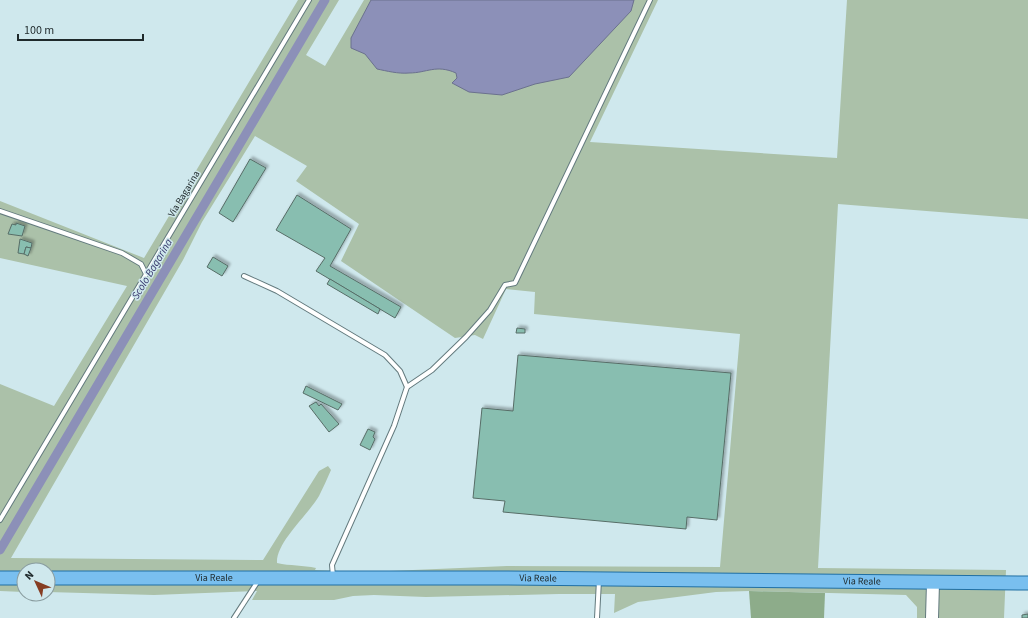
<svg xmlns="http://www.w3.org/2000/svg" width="1028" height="618" font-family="'Source Sans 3',sans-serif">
<defs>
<filter id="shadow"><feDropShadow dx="2.5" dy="-2.5" stdDeviation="1" flood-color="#0004"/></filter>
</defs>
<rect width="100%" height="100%" fill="#cfe8ed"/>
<!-- green -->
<path fill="#abc1a9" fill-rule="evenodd" d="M298 0H339L306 55 325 66 364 0H658L590 142 837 158 847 0H1028V219L838 204 818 568 1006 570 1004 618H917V607L906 595 749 591 716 592 638 602 614 613 615 594H559L426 597 374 595 353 596 334 600H252L257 591 154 595 48 592V570H24V592L0 591V384L54 406 127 286 0 258V201L144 258ZM255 136 307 166 296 181 359 224 341 261 455 338 475 335 483 339 506 289 535 292 534 314 740 334 720 567 507 566 366 572 315 570 316 568C303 565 290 566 277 563 276 542 308 515 319 496 323 488 327 479 331 470L328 466 319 471 263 560 11 558 183 260 202 222Z"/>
<!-- forest -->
<polygon fill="#8dac8a" points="749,591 825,593 824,618 751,618"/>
<!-- water -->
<path fill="#8c90b8" stroke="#6b718e" d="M371 0H634L631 11 569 77 535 84 502 95 469 92 452 83 457 78 456 73C436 64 427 73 409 73 398 74 387 71 377 69L365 54 351 48V38Z"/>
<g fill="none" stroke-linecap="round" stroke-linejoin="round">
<!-- canal -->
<polyline stroke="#8c90b8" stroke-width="9" points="0,550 325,0"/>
</g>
<!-- building -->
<g fill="#88beb0" stroke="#576d67" filter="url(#shadow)">
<polygon points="250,159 266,168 233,222 219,213"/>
<polygon points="297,195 351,229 330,266 401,307 395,318 316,271 325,258 276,230"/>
<polygon points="16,223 25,226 22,236 8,234 12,224 16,225"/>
<polygon points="20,239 32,243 31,248 26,247 24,254 18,253"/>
<polygon points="26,247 31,248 28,256 24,254"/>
<polygon points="213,257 228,266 222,276 207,267"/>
<polygon points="330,279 380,309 378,314 327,284"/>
<polygon points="517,328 525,329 525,333 516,333"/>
<polygon points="518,355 731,373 717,520 687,517 686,529 654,526 503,512 505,501 473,498 482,408 513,411"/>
<polygon points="306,386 342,404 338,410 303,393"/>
<polygon points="316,402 319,406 321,404 339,424 329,432 309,406"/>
<polygon points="368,429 375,432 373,437 375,439 370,450 360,445"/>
<polygon points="1028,614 1028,618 1022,618 1022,615"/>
</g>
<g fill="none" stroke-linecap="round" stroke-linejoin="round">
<defs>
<g id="lane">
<polyline points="0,211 122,253 141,264 146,274"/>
<polyline points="244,276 277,291 385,355 400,371 407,387"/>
<polyline points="0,520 309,0"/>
<polyline points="333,576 332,565 394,426 407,387 432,370 466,337 490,310 505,285 515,283 650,0"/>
<polyline points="234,618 258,581"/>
<polyline points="597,618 599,580"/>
</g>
<polyline id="secondary" points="932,618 933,583"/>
<g id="primary">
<polyline points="0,578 24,578"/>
<path id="s1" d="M48 578H507L1028 583"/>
</g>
</defs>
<!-- lane casing -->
<use href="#lane" stroke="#637a7e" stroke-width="6"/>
<!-- secondary casing -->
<use href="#secondary" stroke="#637a7e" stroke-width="14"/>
<!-- primary casing -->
<use href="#primary" stroke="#206fa3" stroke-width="15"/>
<!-- lane -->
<use href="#lane" stroke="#fff" stroke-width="4"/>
<!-- secondary -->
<use href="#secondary" stroke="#fff" stroke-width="12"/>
<!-- primary -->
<use href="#primary" stroke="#79bfef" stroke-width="13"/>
</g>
<g text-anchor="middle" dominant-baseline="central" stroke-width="3" stroke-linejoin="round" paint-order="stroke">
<!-- street labels -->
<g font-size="10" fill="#1f292b" stroke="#cfe8ed">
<text transform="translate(184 194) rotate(-59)">Via Bagarina</text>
<text stroke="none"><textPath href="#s1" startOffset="166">Via Reale</textPath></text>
<text stroke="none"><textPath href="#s1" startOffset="490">Via Reale</textPath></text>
<text stroke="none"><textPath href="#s1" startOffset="814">Via Reale</textPath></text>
</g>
<!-- water labels -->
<g font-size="11" font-style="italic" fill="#35366b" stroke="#cfe8ed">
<text transform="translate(152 269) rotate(-59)">Scolo Bagarina</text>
</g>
</g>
<!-- north arrow -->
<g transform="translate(36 582) rotate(314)"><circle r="19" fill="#cfe8ed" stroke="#899c9f"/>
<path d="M0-3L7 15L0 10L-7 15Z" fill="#863d22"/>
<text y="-6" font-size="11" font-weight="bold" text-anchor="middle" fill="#1f292b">N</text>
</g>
<!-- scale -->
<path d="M18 34v6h125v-6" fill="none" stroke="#1f292b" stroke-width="2"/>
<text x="24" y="34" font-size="12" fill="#1f292b" stroke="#cfe8ed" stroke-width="3" paint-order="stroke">100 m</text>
</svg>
